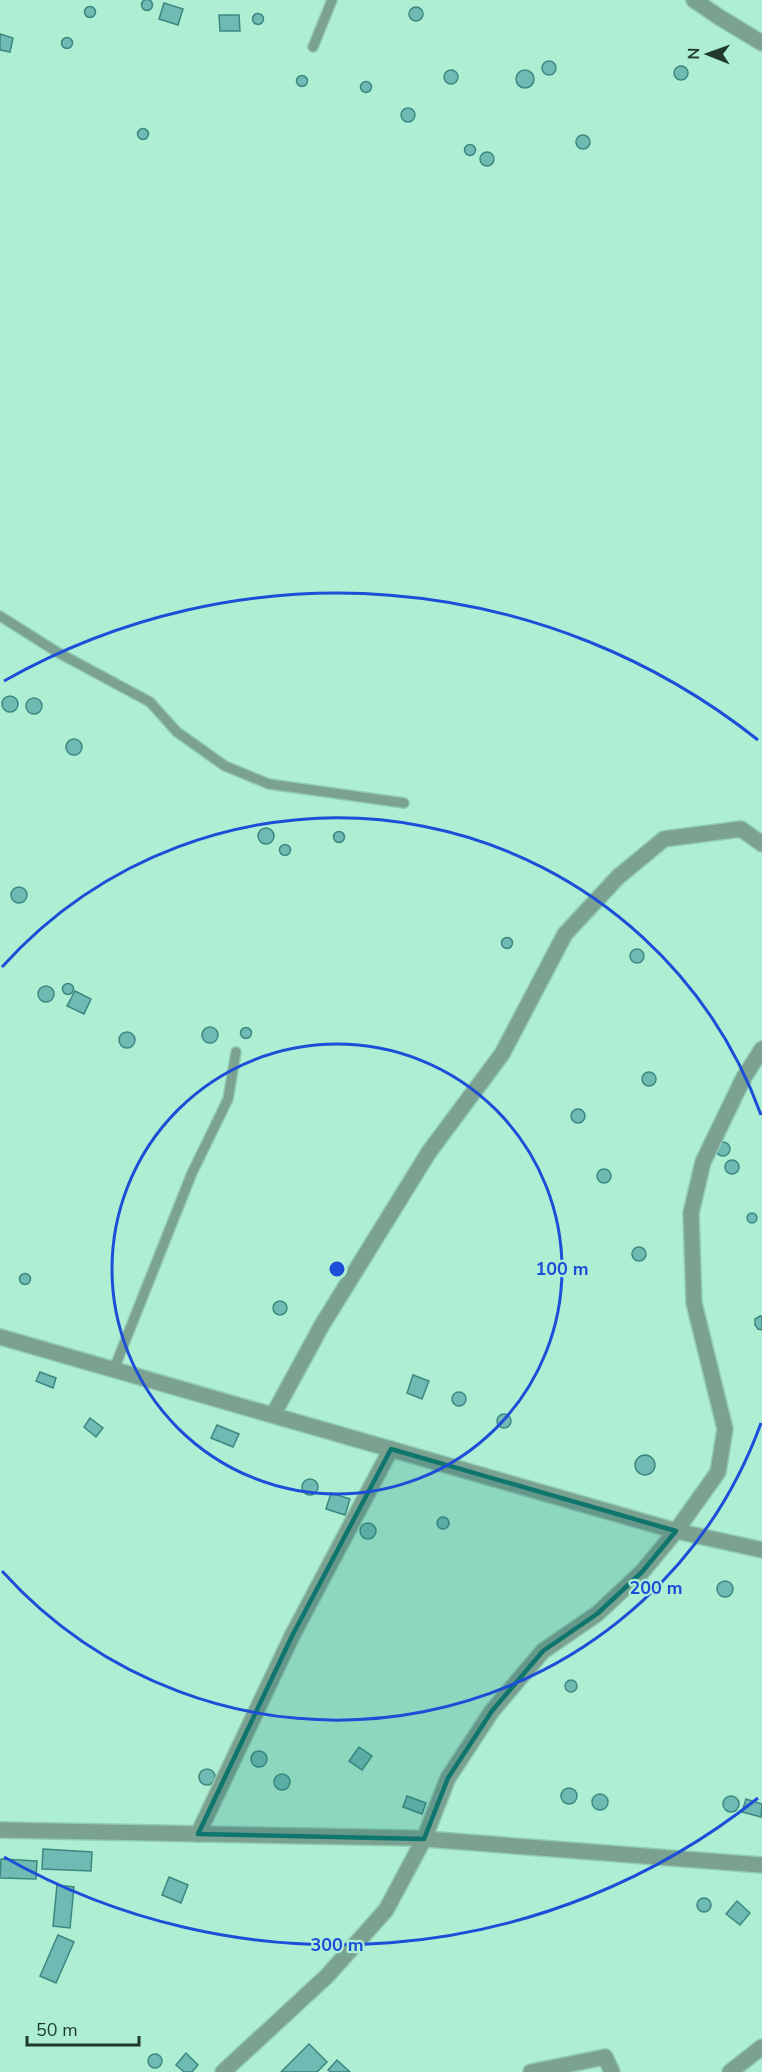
<svg xmlns="http://www.w3.org/2000/svg" width="762" height="2072" font-family="'Nunito Sans',sans-serif">
<rect width="100%" height="100%" fill="#aeefd4"/>
<!-- building -->
<g fill="#6fbab2" stroke="#3c8881" stroke-width="1.5">
<circle cx="147" cy="5" r="5.5"/>
<polygon points="164,3 183,9 178,25 159,19"/>
<circle cx="90" cy="12" r="5.5"/>
<circle cx="416" cy="14" r="7"/>
<circle cx="258" cy="19" r="5.5"/>
<polygon points="219,15 239,15 240,31 220,31"/>
<polygon points="0,34 13,38 10,52 0,50"/>
<circle cx="67" cy="43" r="5.5"/>
<circle cx="549" cy="68" r="7"/>
<circle cx="681" cy="73" r="7"/>
<circle cx="451" cy="77" r="7"/>
<circle cx="525" cy="79" r="9"/>
<circle cx="302" cy="81" r="5.5"/>
<circle cx="366" cy="87" r="5.5"/>
<circle cx="408" cy="115" r="7"/>
<circle cx="143" cy="134" r="5.5"/>
<circle cx="583" cy="142" r="7"/>
<circle cx="470" cy="150" r="5.5"/>
<circle cx="487" cy="159" r="7"/>
<circle cx="10" cy="704" r="8"/>
<circle cx="34" cy="706" r="8"/>
<circle cx="74" cy="747" r="8"/>
<circle cx="266" cy="836" r="8"/>
<circle cx="339" cy="837" r="5.5"/>
<circle cx="285" cy="850" r="5.5"/>
<circle cx="19" cy="895" r="8"/>
<circle cx="507" cy="943" r="5.5"/>
<circle cx="637" cy="956" r="7"/>
<circle cx="68" cy="989" r="5.5"/>
<circle cx="46" cy="994" r="8"/>
<polygon points="75,991 91,999 84,1014 67,1006"/>
<circle cx="210" cy="1035" r="8"/>
<circle cx="246" cy="1033" r="5.5"/>
<circle cx="127" cy="1040" r="8"/>
<circle cx="649" cy="1079" r="7"/>
<circle cx="578" cy="1116" r="7"/>
<circle cx="723" cy="1149" r="7"/>
<circle cx="732" cy="1167" r="7"/>
<circle cx="604" cy="1176" r="7"/>
<circle cx="752" cy="1218" r="5"/>
<circle cx="639" cy="1254" r="7"/>
<circle cx="25" cy="1279" r="5.5"/>
<circle cx="280" cy="1308" r="7"/>
<polygon points="760,1316 762,1316 762,1330 758,1329 755,1325 755,1319"/>
<polygon points="40,1372 56,1378 53,1388 36,1381"/>
<polygon points="413,1375 429,1381 422,1399 407,1393"/>
<circle cx="459" cy="1399" r="7"/>
<circle cx="504" cy="1421" r="7"/>
<polygon points="90,1418 103,1428 96,1437 84,1427"/>
<polygon points="217,1425 239,1434 233,1447 211,1438"/>
<circle cx="645" cy="1465" r="10"/>
<circle cx="310" cy="1487" r="8"/>
<polygon points="331,1493 350,1499 345,1515 326,1509"/>
<circle cx="443" cy="1523" r="6"/>
<circle cx="368" cy="1531" r="8"/>
<circle cx="725" cy="1589" r="8"/>
<circle cx="571" cy="1686" r="6"/>
<polygon points="359,1747 372,1756 362,1770 349,1761"/>
<circle cx="259" cy="1759" r="8"/>
<circle cx="207" cy="1777" r="8"/>
<circle cx="282" cy="1782" r="8"/>
<circle cx="569" cy="1796" r="8"/>
<circle cx="600" cy="1802" r="8"/>
<polygon points="407,1796 426,1803 422,1814 403,1807"/>
<circle cx="731" cy="1804" r="8"/>
<polygon points="746,1799 762,1804 761,1817 742,1812"/>
<polygon points="43,1849 92,1852 91,1871 42,1869"/>
<polygon points="1,1859 37,1861 36,1879 0,1878"/>
<polygon points="169,1877 188,1885 181,1903 162,1895"/>
<polygon points="57,1885 74,1887 70,1928 53,1926"/>
<circle cx="704" cy="1905" r="7"/>
<polygon points="737,1901 750,1913 740,1925 726,1914"/>
<polygon points="58,1935 74,1942 56,1983 40,1976"/>
<polygon points="309,2044 327,2062 317,2072 281,2072"/>
<polygon points="186,2053 198,2065 192,2072 184,2072 176,2065"/>
<circle cx="155" cy="2061" r="7"/>
<polygon points="337,2060 350,2072 331,2072 328,2070"/>
</g>
<g fill="none" stroke-linecap="round" stroke-linejoin="round">
<defs>
<g id="service">
<polyline points="313,47 332,0"/>
<polyline points="0,616 57,652 150,702 177,732 225,766 269,784 404,803"/>
<polyline points="114,1369 192,1173 228,1099 236,1052"/>
</g>
<g id="minor">
<polyline points="694,0 719,17 762,43"/>
<polyline points="0,1337 676,1531 762,1550"/>
<polyline points="273,1415 322,1325 429,1152 502,1054 565,934 618,877 664,839 741,829 762,844"/>
<polyline points="198,1834 292,1636 391,1449"/>
<polyline points="223,2072 327,1976 386,1910 424,1839 448,1778 492,1711 543,1651 597,1614 642,1572 676,1531 718,1472 725,1429 694,1303 691,1213 703,1162 743,1079 762,1049"/>
<polyline points="531,2072 605,2057 612,2072"/>
<polyline points="730,2072 762,2047"/>
</g>
<polyline id="tertiary" points="0,1830 412,1838 762,1865"/>
</defs>
<!-- service casing -->
<use href="#service" stroke="#91cbb3" stroke-width="12"/>
<!-- minor casing -->
<use href="#minor" stroke="#91cbb3" stroke-width="18"/>
<!-- tertiary casing -->
<use href="#tertiary" stroke="#91cbb3" stroke-width="18"/>
<!-- service -->
<use href="#service" stroke="#7ba191" stroke-width="9"/>
<!-- minor -->
<use href="#minor" stroke="#7ba191" stroke-width="15"/>
<!-- tertiary -->
<use href="#tertiary" stroke="#7ba191" stroke-width="15"/>
</g>
<!-- marked area -->
<path fill="#0f766e" fill-opacity="0.2" stroke="#0f766e" stroke-width="4.5" stroke-linejoin="round" d="M391 1449 676 1531 642 1572 597 1614 543 1651 492 1711 448 1778 424 1839 198 1834 292 1636Z"/>
<!-- distance rings -->
<g fill="none" stroke="#1d4ed8" stroke-width="3">
<circle cx="337" cy="1269" r="225"/>
<path d="M761 1423A451 451 0 0 1 2 1571M2 967A451 451 0 0 1 761 1115"/>
<path d="M758 1798A676 676 0 0 1 4 1857M4 681A676 676 0 0 1 758 740"/>
</g>
<circle cx="337" cy="1269" r="9" fill="#1d4ed8" stroke="#aeefd4" stroke-width="3"/>
<g font-size="18" text-anchor="middle" font-weight="bold" fill="#1d4ed8" stroke="#aeefd4" stroke-width="4.5" stroke-linejoin="round" paint-order="stroke">
<text x="562" y="1275">100 m</text>
<text x="656" y="1594">200 m</text>
<text x="337" y="1951">300 m</text>
</g>
<!-- north arrow -->
<g transform="translate(708 54) rotate(271)" stroke="#aeefd4" stroke-width="4.5" paint-order="stroke">
<path d="M0-4.5L10 22L0 15L-10 22Z" fill="#1f392f"/>
<text y="-9" font-size="16" font-weight="bold" text-anchor="middle" fill="#1f392f">N</text>
</g>
<!-- scale -->
<path d="M27 2036v9h112v-9" fill="none" stroke="#1f392f" stroke-width="3"/>
<text x="36" y="2036" font-size="18" fill="#1f392f" stroke="#aeefd4" stroke-width="4.5" paint-order="stroke">50 m</text>
</svg>
